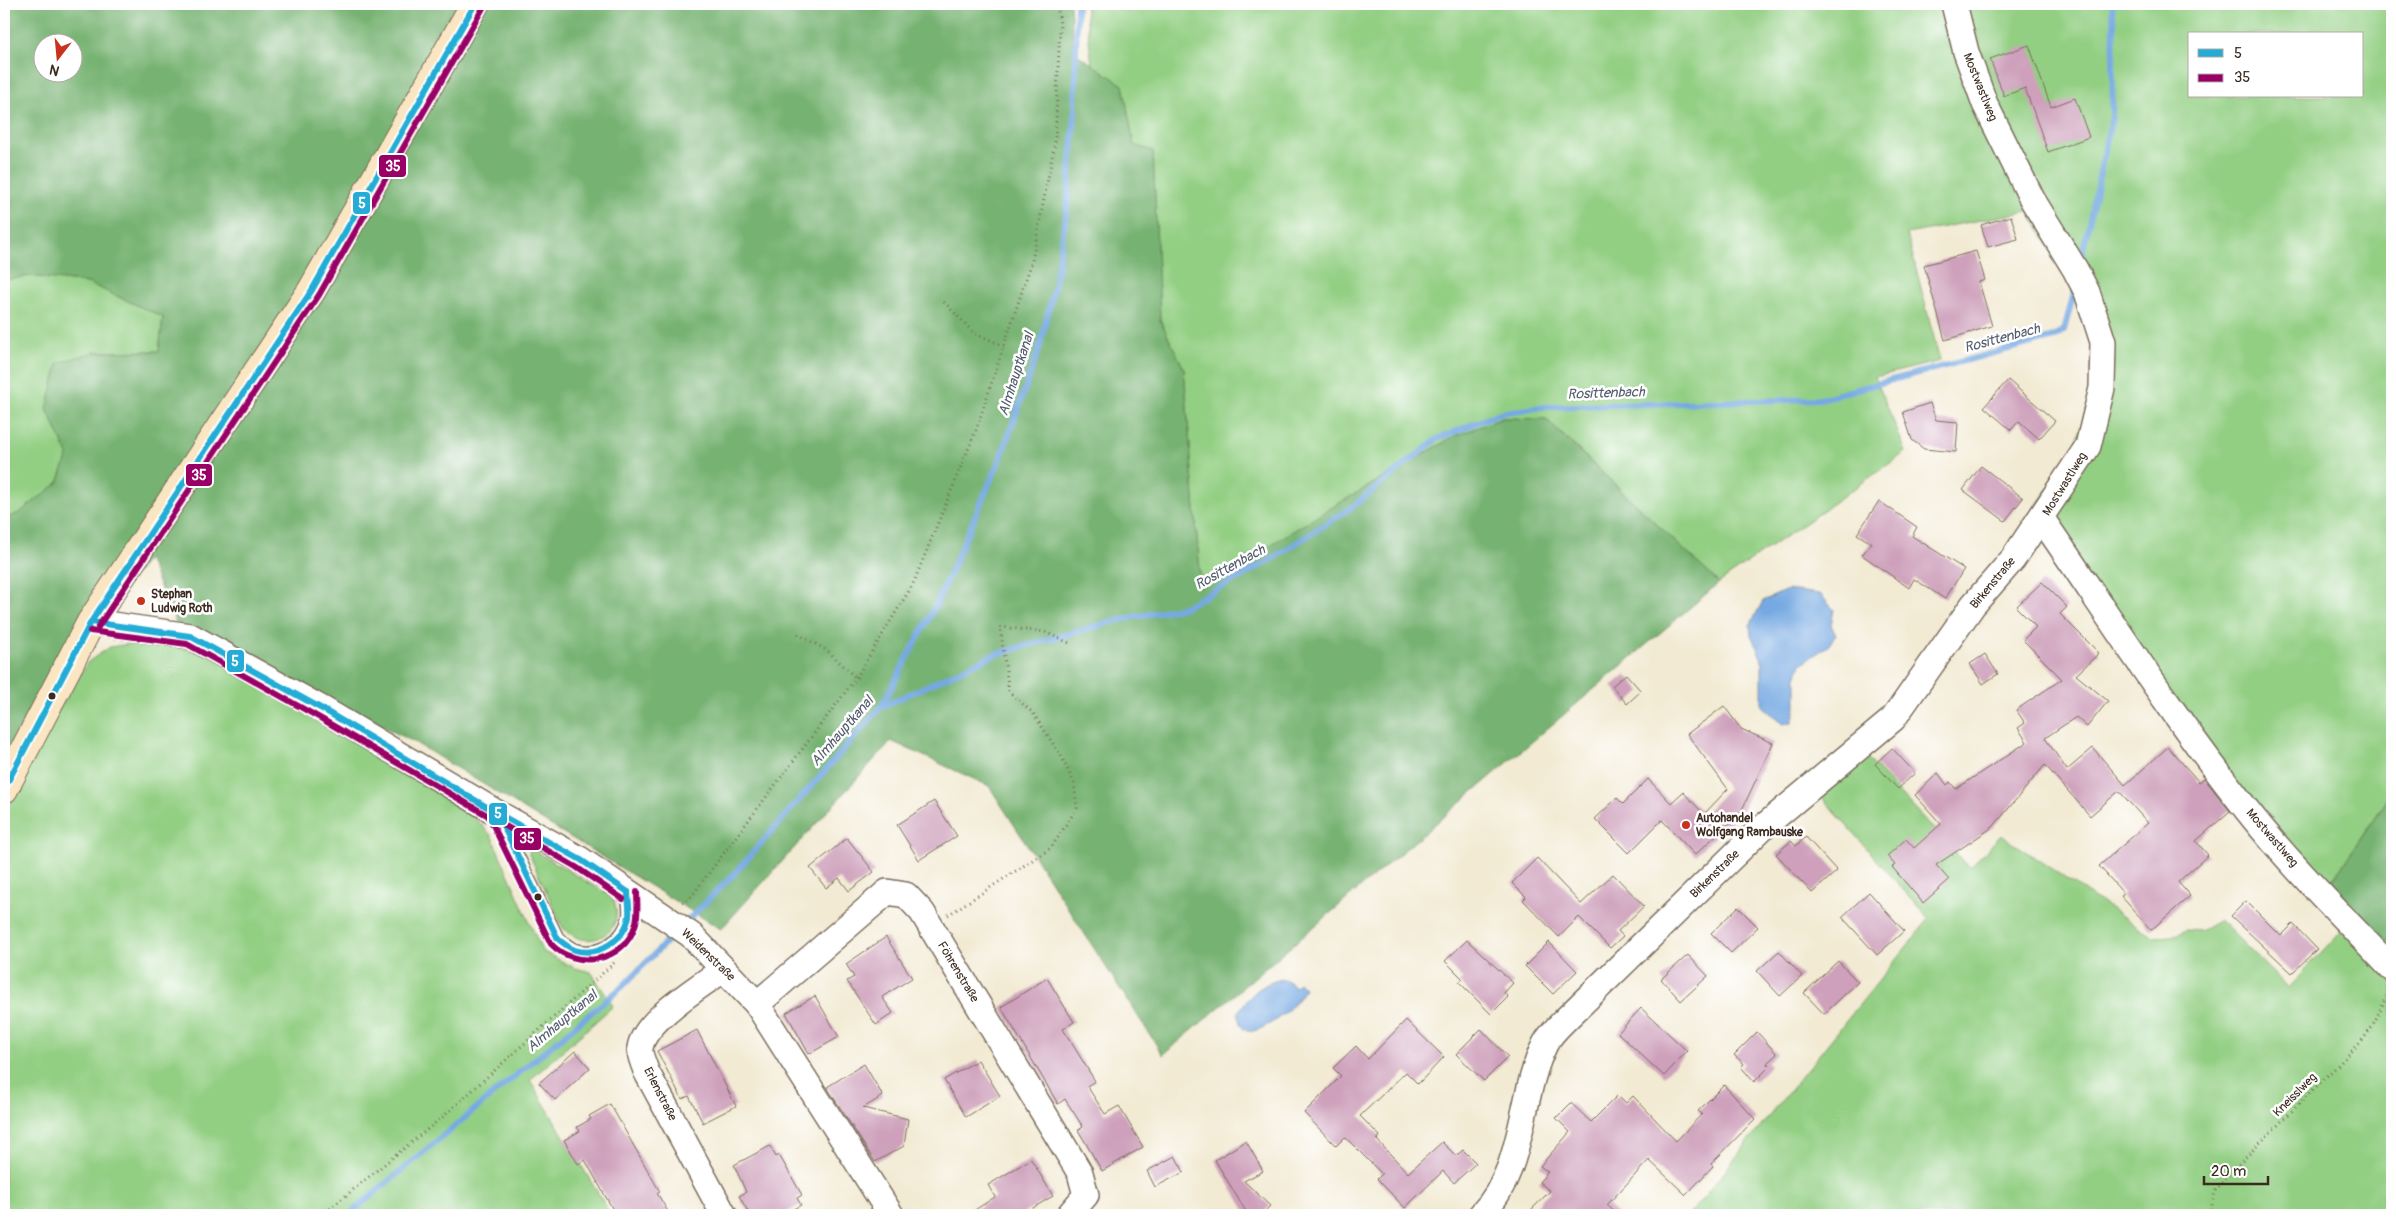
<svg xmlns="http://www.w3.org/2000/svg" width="2396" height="1219" font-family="Pangolin,sans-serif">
<rect width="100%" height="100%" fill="#fff"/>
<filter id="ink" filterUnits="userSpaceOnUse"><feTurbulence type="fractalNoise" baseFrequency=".02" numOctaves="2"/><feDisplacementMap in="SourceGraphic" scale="10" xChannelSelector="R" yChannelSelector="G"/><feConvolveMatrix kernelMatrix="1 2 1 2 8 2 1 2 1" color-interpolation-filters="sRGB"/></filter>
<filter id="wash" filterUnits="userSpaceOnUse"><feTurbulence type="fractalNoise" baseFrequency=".0096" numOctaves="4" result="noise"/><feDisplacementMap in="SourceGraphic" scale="20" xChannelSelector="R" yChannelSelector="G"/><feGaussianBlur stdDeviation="1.12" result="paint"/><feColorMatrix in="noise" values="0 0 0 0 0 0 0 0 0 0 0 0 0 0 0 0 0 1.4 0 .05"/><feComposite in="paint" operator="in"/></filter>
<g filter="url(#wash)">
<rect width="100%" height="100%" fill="#f2ead3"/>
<!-- green -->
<g fill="#93cf83" stroke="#677c50" fill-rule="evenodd">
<path d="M1085 4H2392V793L2332 880 2384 941 2392 937V1215H1689L1929 919 1818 793 1867 758 1970 868 2001 835 2153 937 2172 936 2187 930 2200 931 2220 920 2288 988 2343 929 2026 519 2073 456 2090 397 2093 333 2070 282 2028 211 1907 234 1940 361 1875 377 1906 452 1719 583 1546 419 1503 418 1455 436 1331 508 1201 588 1184 369 1160 320 1153 151 1134 146 1123 85 1092 65ZM2190 34H2362V96H2190Z"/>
<polygon points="30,276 88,283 163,317 159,351 94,352 47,409 68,455 58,483 19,513 4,519 4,280"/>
<polygon points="148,641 210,654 470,813 491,835 542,951 575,968 591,972 613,1006 530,1080 611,1215 4,1215 4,810 30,758 88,662 110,647"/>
<path d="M530 848 611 896C631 929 590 956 563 928L529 854Z"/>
</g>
<!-- forest -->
<g fill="#76b271" stroke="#586e48" fill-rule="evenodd">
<path d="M4 4H1070L1074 52 1123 85 1134 145 1153 151 1160 320 1184 369 1201 587 1331 508 1455 436 1503 418 1545 419 1719 583 1163 1055 989 786 891 741 721 929 414 742 176 623 148 559 45 685 4 756V519L19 513 58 483 68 455 47 409 58 363 94 352 159 351 163 317 88 283 30 276 4 280ZM42 42H72V72H42Z"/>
<polygon points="2392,793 2392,937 2384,942 2332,881"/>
</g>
<!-- water -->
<g fill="#76a9e2" stroke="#586a80">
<polygon points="1787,590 1820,594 1834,610 1831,625 1836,635 1828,646 1801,664 1796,677 1796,708 1792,722 1783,724 1762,706 1762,660 1751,635 1750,625 1763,601"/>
<path d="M1285 979 1295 987 1299 983 1305 988C1301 994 1297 1001 1291 1007 1284 1015 1255 1037 1245 1030 1239 1026 1239 1019 1238 1012 1250 995 1263 981 1285 979Z"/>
</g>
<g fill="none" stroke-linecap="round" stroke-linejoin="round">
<!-- stream -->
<g stroke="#76a9e2" stroke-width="6">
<polyline points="2080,264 2112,117 2114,26 2112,4"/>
<polyline points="881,707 996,654 1119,620 1184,607 1264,564 1352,507 1437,439 1500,413 1541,407 1820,399 2054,337 2064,330 2076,286"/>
<polyline points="684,924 734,874 881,707 936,605 1001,457 1039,349 1054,288 1067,209 1075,115 1077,4"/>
<polyline points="348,1215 622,987 677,931"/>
</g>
</g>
<g id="blocks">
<!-- building -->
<g fill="#cea0bb">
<polygon points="2029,45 2051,107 2075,98 2089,137 2048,152 2025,88 2004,96 1990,59"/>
<polygon points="2011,216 2018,239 1988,247 1981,225"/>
<polygon points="1976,251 1985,280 1979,282 1992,326 1945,340 1924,265"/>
<polygon points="2008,380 2055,421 2039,439 2019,421 2011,430 1984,407"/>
<polygon points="1930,403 1936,420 1958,422 1956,452 1924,449 1912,440 1903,412"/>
<polygon points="1981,466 2023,498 2005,521 1963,490"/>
<polygon points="1879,501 1917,527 1912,536 1964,569 1945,599 1914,579 1909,588 1862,555 1871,543 1857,534"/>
<polygon points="2042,582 2067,607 2060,614 2099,653 2076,675 2108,701 2087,727 2076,717 2045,738 2067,770 2093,748 2125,785 2168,747 2199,782 2204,778 2230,811 2196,841 2208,855 2178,882 2190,896 2151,930 2121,896 2124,894 2099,866 2148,823 2119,791 2090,816 2045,765 1993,827 1936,865 1949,880 1923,903 1892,867 1895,865 1887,856 1906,839 1914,848 1941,824 1915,795 1938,773 1947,785 1950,782 1956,789 2027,742 2018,728 2025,723 2016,710 2062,679 2023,640 2036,627 2016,607"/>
<polygon points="1985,654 1998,674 1983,684 1970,664"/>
<polygon points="1626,674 1641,691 1627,704 1612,686"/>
<polygon points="1724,706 1741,729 1773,743 1741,812 1695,855 1662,820 1629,853 1595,819 1617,798 1623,804 1648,779 1671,803 1683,792 1704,814 1728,789 1687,734"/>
<polygon points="1892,748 1915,773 1898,789 1875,764"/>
<polygon points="934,801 957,836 919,860 897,825"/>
<polygon points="1806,837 1837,871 1812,893 1776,854 1791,841 1796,846"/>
<polygon points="847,838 874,872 849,891 839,878 826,888 810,868"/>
<polygon points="1537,858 1581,904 1613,874 1644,906 1618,931 1623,936 1610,948 1579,917 1559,937 1523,900 1526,897 1512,883"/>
<polygon points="1869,892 1904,931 1877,955 1842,917"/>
<polygon points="2246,901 2281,936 2293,924 2317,949 2292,973 2231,916"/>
<polygon points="1738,907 1758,927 1731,953 1711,933"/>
<polygon points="886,937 912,978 882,997 893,1013 876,1025 847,981 854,977 846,964"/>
<polygon points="1467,940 1513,983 1504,993 1508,997 1491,1014 1459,982 1463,979 1445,961"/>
<polygon points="1549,942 1577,971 1553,994 1525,966"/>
<polygon points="1779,951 1802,976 1780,996 1757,971"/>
<polygon points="1688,955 1708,976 1681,1001 1661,979"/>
<polygon points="1838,961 1858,982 1824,1014 1804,993"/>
<polygon points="1047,978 1074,1022 1063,1029 1095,1081 1087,1086 1105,1114 1119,1106 1143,1147 1102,1171 1078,1130 1083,1127 1065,1099 1058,1104 1001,1007"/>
<polygon points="815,996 839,1037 809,1054 786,1013"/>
<polygon points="1641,1008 1687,1051 1664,1076 1618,1033"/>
<polygon points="1406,1020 1444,1057 1418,1084 1406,1072 1360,1116 1380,1136 1377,1140 1408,1173 1442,1142 1456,1156 1463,1150 1476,1163 1454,1183 1443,1171 1405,1208 1377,1179 1382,1174 1345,1137 1336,1146 1304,1113 1341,1076 1333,1068 1356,1046 1368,1059"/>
<polygon points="1481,1029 1508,1057 1484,1081 1456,1054"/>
<polygon points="697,1030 736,1106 703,1123 689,1096 682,1099 657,1051"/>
<polygon points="1757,1032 1777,1054 1767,1063 1770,1066 1754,1082 1741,1067 1744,1064 1734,1055"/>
<polygon points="575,1051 590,1068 555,1100 539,1083"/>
<polygon points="978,1060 1000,1096 966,1117 944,1080"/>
<polygon points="864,1064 883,1096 863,1108 908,1119 904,1146 875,1162 827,1087"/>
<polygon points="1724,1085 1755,1119 1711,1164 1713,1166 1686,1195 1649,1160 1607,1205 1618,1215 1526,1215 1550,1191 1539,1182 1548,1172 1540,1166 1570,1132 1556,1118 1571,1103 1591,1122 1618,1095 1626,1103 1633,1096 1676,1141 1702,1114 1698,1111"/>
<polygon points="610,1104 660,1192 657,1193 670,1215 616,1215 585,1160 578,1164 564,1140 580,1131 577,1127 591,1119 589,1116"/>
<polygon points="1246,1141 1263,1171 1244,1181 1270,1206 1261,1215 1248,1215 1215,1160"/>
<polygon points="770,1146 776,1157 779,1155 802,1195 797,1198 801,1205 782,1215 750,1215 739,1196 746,1192 734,1165"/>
<polygon points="1175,1156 1184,1172 1155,1187 1147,1171"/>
<polygon points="1031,1159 1053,1196 1021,1215 967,1215 995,1197 988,1185"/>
</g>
</g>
</g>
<g filter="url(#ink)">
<use href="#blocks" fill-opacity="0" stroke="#7b6d5d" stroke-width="1"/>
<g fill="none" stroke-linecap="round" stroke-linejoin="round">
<defs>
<path id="service" d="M499 818 558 939C563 942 569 948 575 950 598 957 625 941 629 916 630 909 628 900 628 892"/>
<g id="minor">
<path d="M2042 519C2109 616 2173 717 2247 810 2291 866 2343 917 2392 969"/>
<polyline points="91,622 190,636 324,710 497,813 581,860 691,935 757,1004 891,1215"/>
<path d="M724 969C701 986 644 1020 640 1048 639 1055 644 1064 646 1071L724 1215"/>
<polyline points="757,1004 887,892 906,895 922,912 1080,1173 1086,1195 1069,1215"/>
<path d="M1481 1215C1526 1168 1518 1099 1545 1044 1550 1034 1560 1025 1568 1017L1762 828 1893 719 1973 605 2013 559 2088 446 2102 388 2103 342 2087 292 2075 269 2032 199 1985 104 1966 52 1954 4"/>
</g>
<polyline id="secondary" points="4,789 91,622 312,290 475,4"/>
</defs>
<!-- service casing -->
<use href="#service" stroke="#7b6d5d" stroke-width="15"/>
<!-- minor casing -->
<use href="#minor" stroke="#7b6d5d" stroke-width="28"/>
<!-- secondary casing -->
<use href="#secondary" stroke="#7b6d5d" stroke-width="30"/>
<!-- path -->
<g stroke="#7b6d5d" stroke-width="3" stroke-dasharray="1 4" stroke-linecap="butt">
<polyline points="944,302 974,333 1004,346"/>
<polyline points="798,634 828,651 856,678"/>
<polyline points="682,902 690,898 856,678 913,584 976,430 1032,261 1055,142 1060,24 1057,4"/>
<polyline points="948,915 1051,848 1077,808 1074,783 1061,756 1033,713 1009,692 1000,627 1045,632 1069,643"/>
<polyline points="322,1215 445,1115 615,962"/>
<polyline points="2210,1215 2215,1191 2229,1174 2360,1043 2373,1026 2389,992"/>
</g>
<!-- service -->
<use href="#service" stroke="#fff" stroke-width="12"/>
<!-- minor -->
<use href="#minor" stroke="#fff" stroke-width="25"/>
<!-- secondary -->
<use href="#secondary" stroke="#fbe6c3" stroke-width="28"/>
<defs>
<g id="bus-1">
<polyline points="91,622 190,636 324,710 497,813 581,860 628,892"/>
<polyline points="4,789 91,622 312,290 475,4"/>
<path d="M497 813 558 939C563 943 569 948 575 950 598 957 625 940 629 916 630 908 628 900 628 892"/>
</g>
<g id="bus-2">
<polyline points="98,627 319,295 483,8"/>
<polyline points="90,631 187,644 320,718 576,867 623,899"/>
<path d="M489 817 551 944C576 970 623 963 635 926 639 915 637 904 637 892"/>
</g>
</defs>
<!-- bus-1 casing -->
<use href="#bus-1" stroke="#fff" stroke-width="10"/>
<!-- bus-2 casing -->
<use href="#bus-2" stroke="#fff" stroke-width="10"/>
<!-- bus-1 -->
<use href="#bus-1" stroke="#24acd6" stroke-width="6"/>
<!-- bus-2 -->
<use href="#bus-2" stroke="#906" stroke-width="6"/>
</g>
</g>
<!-- markers -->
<g fill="#c8321e" stroke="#fff" stroke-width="2">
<circle cx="141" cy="601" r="5"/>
<circle cx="1686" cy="825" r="5"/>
</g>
<g fill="#3b2a1e" stroke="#fff" stroke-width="2">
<circle cx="52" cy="696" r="4.5"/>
<circle cx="538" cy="897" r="4.5"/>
</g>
<g text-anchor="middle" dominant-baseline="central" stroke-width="5" stroke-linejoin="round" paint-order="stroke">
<!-- street labels -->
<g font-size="12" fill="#3b2a1e" stroke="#fff">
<text transform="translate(1980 87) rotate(68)">Mostwastlweg</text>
<text transform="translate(2065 484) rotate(-58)">Mostwastlweg</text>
<text transform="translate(1993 583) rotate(-50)">Birkenstraße</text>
<text transform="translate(2272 838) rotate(49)">Mostwastlweg</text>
<text transform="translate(1715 874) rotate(-44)">Birkenstraße</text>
<text transform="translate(708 955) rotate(44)">Weidenstraße</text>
<text transform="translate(958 972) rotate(59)">Föhrenstraße</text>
<text transform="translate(660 1094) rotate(63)">Erlenstraße</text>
<text transform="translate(2295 1095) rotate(-45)">Kneisslweg</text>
</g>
<!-- poi labels -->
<g font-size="12" font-weight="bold" fill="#3b2a1e" stroke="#fff" text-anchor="start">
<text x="151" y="594">Stephan<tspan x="151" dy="14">Ludwig Roth</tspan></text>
<text x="1696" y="818">Autohandel<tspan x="1696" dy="14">Wolfgang Rambauske</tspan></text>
</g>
<!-- water labels -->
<g font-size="14" font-style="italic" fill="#535d6c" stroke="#fff">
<text transform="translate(2002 338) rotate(-15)">Rosittenbach</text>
<text transform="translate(1016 374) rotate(-72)">Almhauptkanal</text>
<text transform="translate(1606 393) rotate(-2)">Rosittenbach</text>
<text transform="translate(1230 567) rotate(-29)">Rosittenbach</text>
<text transform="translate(842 731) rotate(-49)">Almhauptkanal</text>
<text transform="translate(562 1021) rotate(-40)">Almhauptkanal</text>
</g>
</g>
<g stroke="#fff" stroke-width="2">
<rect x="378" y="154" width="29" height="24" rx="5" fill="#906"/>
<rect x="352" y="191" width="19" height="24" rx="5" fill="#24acd6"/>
<rect x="185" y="463" width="28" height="24" rx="5" fill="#906"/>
<rect x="226" y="649" width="19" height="24" rx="5" fill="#24acd6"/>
<rect x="488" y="802" width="20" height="24" rx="5" fill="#24acd6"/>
<rect x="513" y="827" width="29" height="24" rx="5" fill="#906"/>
</g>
<g font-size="14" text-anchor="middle" font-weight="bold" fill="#fff">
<text x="393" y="171">35</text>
<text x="362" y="208">5</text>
<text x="199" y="480">35</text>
<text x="235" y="666">5</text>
<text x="498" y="818">5</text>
<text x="527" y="843">35</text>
</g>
<!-- margin -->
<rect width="2396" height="1219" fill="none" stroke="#fff" stroke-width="20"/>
<!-- legend -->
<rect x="2188" y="32" width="175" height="65" fill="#ffffff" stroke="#b1aaa5"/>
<rect x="2198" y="49" width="25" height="8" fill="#24acd6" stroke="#b1aaa5"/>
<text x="2234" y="58" font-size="15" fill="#3b2a1e">5</text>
<rect x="2198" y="74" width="25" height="8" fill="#990066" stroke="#b1aaa5"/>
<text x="2234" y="82" font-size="15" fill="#3b2a1e">35</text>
<!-- north arrow -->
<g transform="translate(58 58) rotate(196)"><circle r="24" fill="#ffffff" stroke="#b1aaa5"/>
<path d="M0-4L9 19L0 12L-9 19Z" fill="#c8321e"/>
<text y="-8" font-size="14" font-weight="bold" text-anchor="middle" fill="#3b2a1e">N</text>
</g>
<!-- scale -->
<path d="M2204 1176v8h64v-8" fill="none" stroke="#3b2a1e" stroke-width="2.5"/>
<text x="2211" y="1176" font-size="15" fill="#3b2a1e" stroke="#ffffff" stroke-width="4" paint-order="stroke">20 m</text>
</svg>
